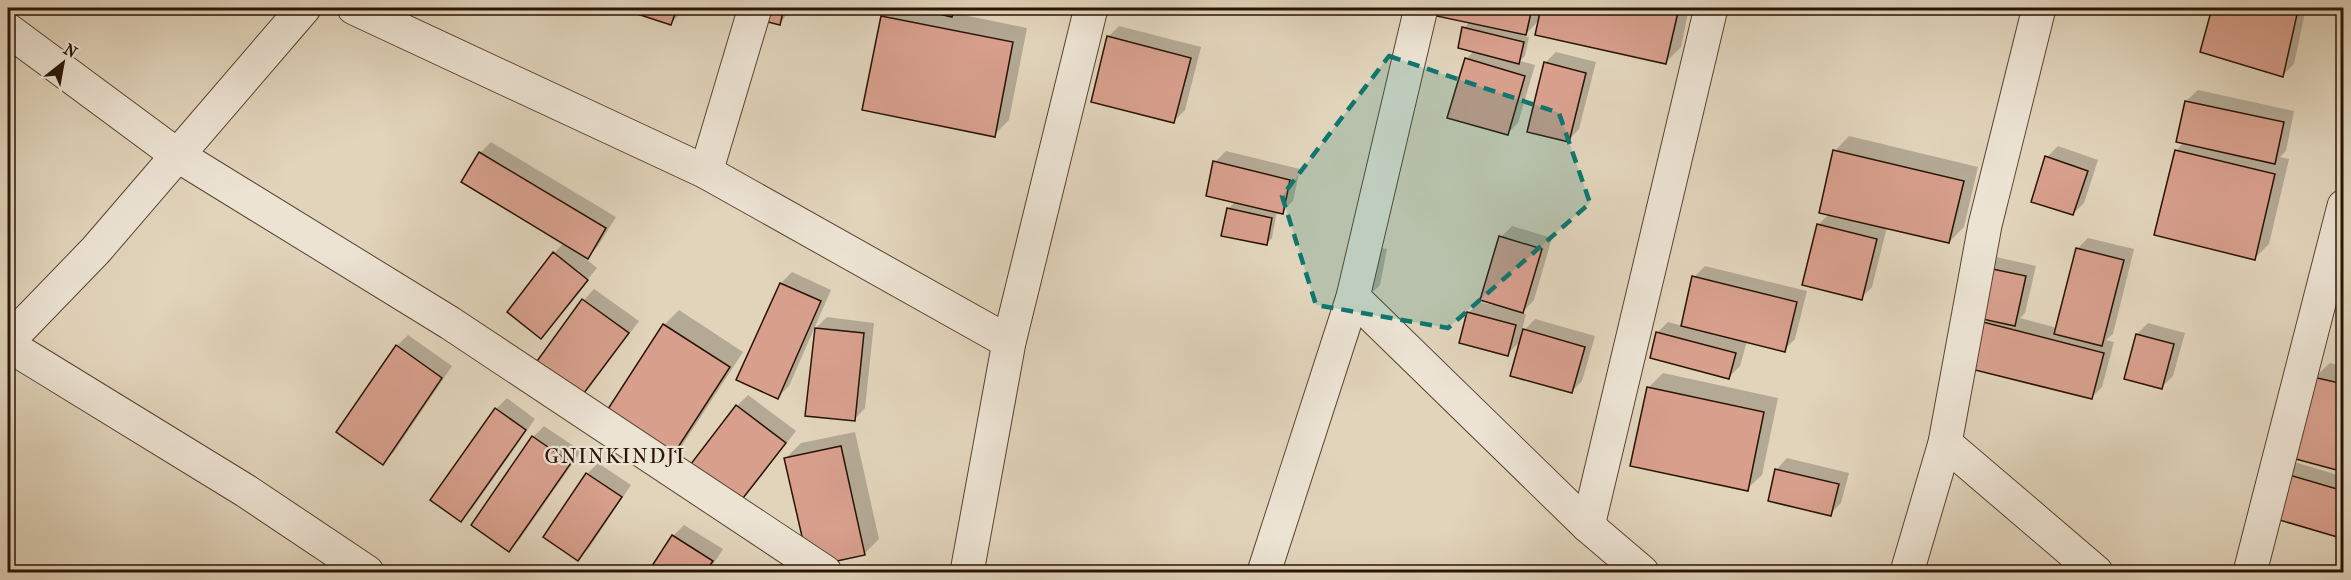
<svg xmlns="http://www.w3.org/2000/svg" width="2351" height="580" font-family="'IM FELL French Canon',serif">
<rect width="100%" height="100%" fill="#e1d4bb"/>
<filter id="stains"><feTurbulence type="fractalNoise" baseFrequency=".00333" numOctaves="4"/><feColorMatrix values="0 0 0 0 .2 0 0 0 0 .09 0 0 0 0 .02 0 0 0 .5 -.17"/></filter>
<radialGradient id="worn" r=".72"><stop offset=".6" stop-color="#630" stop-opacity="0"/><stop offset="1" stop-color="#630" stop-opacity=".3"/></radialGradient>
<!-- shadow -->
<g fill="#0003">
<polygon points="624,8 683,8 682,12 671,23"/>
<polygon points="731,8 788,8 785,17 780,23 730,11"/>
<polygon points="891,8 959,8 954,13 1027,28 1009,120 994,135 882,16"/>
<polygon points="1415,8 1689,8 1681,47 1666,62 1540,19 1524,36 1529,37 1525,56 1520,61 1535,65 1518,123 1507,134 1466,59 1474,51 1464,28 1470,22"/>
<polygon points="2213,8 2306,8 2294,64 2283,75 2201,51"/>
<polygon points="1119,26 1201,47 1185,110 1174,121 1108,37"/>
<polygon points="1556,52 1596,62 1579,129 1568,141 1545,63"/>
<polygon points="2198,90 2294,111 2286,151 2280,157 2289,159 2269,244 2254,259 2176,151 2184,142 2186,101"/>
<polygon points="1849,136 1978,167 1964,227 1949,242 1887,227 1872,287 1861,298 1818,225 1829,214 1835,151"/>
<polygon points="491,142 616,217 598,246 586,259 597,268 541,337 554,253 564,243 463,182 480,153"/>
<polygon points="2058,146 2098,160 2084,203 2073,214 2047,157"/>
<polygon points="1226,151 1300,169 1293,201 1282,212 1277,211 1272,238 1266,244 1228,209 1236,201 1215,162"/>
<polygon points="1512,226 1552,238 1534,300 1522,313 1526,314 1521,334 1535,319 1595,336 1582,381 1571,392 1522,340 1507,354 1468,313 1479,302 1493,305 1501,237"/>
<polygon points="2088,238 2134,249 2113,334 2106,340 2114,342 2102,387 2091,398 1984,323 1989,319 1974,316 1996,257 2036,266 2025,313 2020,318 2057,328 2077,249"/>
<polygon points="1354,242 1387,249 1380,285 1374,291 1341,283"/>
<polygon points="1705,266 1807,291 1795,339 1784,350 1747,341 1740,366 1729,377 1657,333 1668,322 1683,326 1694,277"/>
<polygon points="792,272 831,290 789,386 778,397 738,379 781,283"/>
<polygon points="594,289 639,321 589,388 578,399 584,300"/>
<polygon points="679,310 743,352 676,455 661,470 664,325"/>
<polygon points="827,317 874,323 865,408 854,420 816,328"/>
<polygon points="2148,323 2185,333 2173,376 2162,387 2137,334"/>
<polygon points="408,335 452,366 394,452 383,463 397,346"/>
<polygon points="2330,363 2344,366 2344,470 2315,377"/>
<polygon points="1663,373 1778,398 1762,475 1747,489 1648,388"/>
<polygon points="748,395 796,431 747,494 736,505 689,469 737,406"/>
<polygon points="507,398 535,419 472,509 461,520 496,409"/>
<polygon points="544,426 581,451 520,539 509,550 473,525 533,437"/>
<polygon points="855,432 879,539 864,554 786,458 801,443"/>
<polygon points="1787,458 1849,473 1841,503 1830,514 1776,470"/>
<polygon points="2291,461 2344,477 2344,537 2268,515"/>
<polygon points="598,463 631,485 589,548 578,559 587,474"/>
<polygon points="684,525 723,549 708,572 650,572 673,536"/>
<polygon points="774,567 782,572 768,572"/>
</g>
<!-- building -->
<g fill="#d79f8c" stroke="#2a1405" stroke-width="1.5">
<polygon points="619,8 677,8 671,25"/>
<polygon points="729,8 784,8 780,25 728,12"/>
<polygon points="913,8 954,8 952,17"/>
<polygon points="1413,8 1532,8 1526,35 1413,11"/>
<polygon points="1541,8 1679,8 1666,64 1535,35"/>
<polygon points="2212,8 2290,8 2298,10 2283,77 2200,52"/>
<polygon points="881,16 1013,42 995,137 862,110"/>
<polygon points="1462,27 1524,42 1519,64 1458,48"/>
<polygon points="1107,36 1191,58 1174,123 1091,102"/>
<polygon points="1465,58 1525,76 1508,135 1447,118"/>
<polygon points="1544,62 1586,73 1569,142 1527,132"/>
<polygon points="2185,101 2284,122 2275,164 2176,142"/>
<polygon points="1833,150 1964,181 1949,243 1819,213"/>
<polygon points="2175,150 2275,174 2255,260 2154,235"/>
<polygon points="479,152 606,228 588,259 461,182"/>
<polygon points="2045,156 2088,171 2073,215 2031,202"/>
<polygon points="1213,161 1290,180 1283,214 1206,196"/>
<polygon points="1227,208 1272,218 1267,245 1221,236"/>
<polygon points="1817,224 1877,239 1862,300 1802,285"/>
<polygon points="1499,236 1542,249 1523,313 1480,300"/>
<polygon points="2076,248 2124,260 2102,346 2054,334"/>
<polygon points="553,252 588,280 541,339 507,312"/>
<polygon points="1983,267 2026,276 2015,326 1973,317"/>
<polygon points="1692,276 1797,302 1785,352 1681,326"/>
<polygon points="780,283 821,301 778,399 736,380"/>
<polygon points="582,299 629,333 578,401 532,368"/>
<polygon points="1467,312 1516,325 1508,356 1459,343"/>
<polygon points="1983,322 2104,353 2092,399 1971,369"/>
<polygon points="663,324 730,367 662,472 595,429"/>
<polygon points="815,328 864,333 855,421 805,416"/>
<polygon points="1523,329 1585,347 1572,393 1510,376"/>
<polygon points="1656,332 1736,353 1729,379 1650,358"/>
<polygon points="2136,334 2174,344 2162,389 2124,379"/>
<polygon points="396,345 442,378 383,465 336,432"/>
<polygon points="2313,377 2344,384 2344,472 2292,458"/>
<polygon points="1647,387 1764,412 1748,491 1630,466"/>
<polygon points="736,405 786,443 736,507 687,469"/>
<polygon points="495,408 526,430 461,522 430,500"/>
<polygon points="532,436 571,463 509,552 471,525"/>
<polygon points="841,446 865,555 809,567 784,458"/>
<polygon points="1775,469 1839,484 1831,516 1768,501"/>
<polygon points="2279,472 2344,491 2344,539 2266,516"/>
<polygon points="586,473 622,497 578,561 543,537"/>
<polygon points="672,535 713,561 705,572 648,572"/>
</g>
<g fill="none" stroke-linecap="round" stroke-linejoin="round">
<defs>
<g id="street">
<polyline points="354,8 706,172 1009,342"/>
<polyline points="8,30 177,155 450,323 825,572"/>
<polyline points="706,172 755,8"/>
<polyline points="1353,297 1588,526 1642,572"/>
<polyline points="8,341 96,250 304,8"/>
<polyline points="8,345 246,491 367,572"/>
<polyline points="1945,443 2096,572"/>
<polyline points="1588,526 1711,8"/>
<polyline points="967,572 1009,342 1091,8"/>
<polyline points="1264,572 1353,297 1421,8"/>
<polyline points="1907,572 1945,443 1985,225 2039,8"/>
<polyline points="2250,572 2344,206"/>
</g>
</defs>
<!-- street casing -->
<use href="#street" stroke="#584432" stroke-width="35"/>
<!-- street -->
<use href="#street" stroke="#ece3d3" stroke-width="33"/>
</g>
<!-- marked area -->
<path fill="#0f766e" fill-opacity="0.2" stroke="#0f766e" stroke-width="4.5" stroke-dasharray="12 8" stroke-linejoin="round" d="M1389 56 1559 113 1590 203 1448 328 1316 305 1282 196Z"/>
<g text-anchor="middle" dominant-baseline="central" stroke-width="4.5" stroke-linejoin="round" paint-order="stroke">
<!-- quarter labels -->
<g font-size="21" letter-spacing="1.5" fill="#2a1405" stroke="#ece3d3">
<text x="615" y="456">GNINKINDJI</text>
</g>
</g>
<!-- margin -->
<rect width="2351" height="580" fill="none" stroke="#e1d4bb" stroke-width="30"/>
<rect x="9" y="9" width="2333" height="562" fill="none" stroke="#2a1405" stroke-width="3"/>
<rect x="15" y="15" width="2321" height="550" fill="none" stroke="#2a1405" stroke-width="1.5"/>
<!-- north arrow -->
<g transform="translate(63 63) rotate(31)" stroke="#ece3d3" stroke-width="4.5" paint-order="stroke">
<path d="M0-4.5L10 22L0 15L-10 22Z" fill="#2a1405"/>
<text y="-9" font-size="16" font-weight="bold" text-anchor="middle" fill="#2a1405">N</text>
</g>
<rect width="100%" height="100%" filter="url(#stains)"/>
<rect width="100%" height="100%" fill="url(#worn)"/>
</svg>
